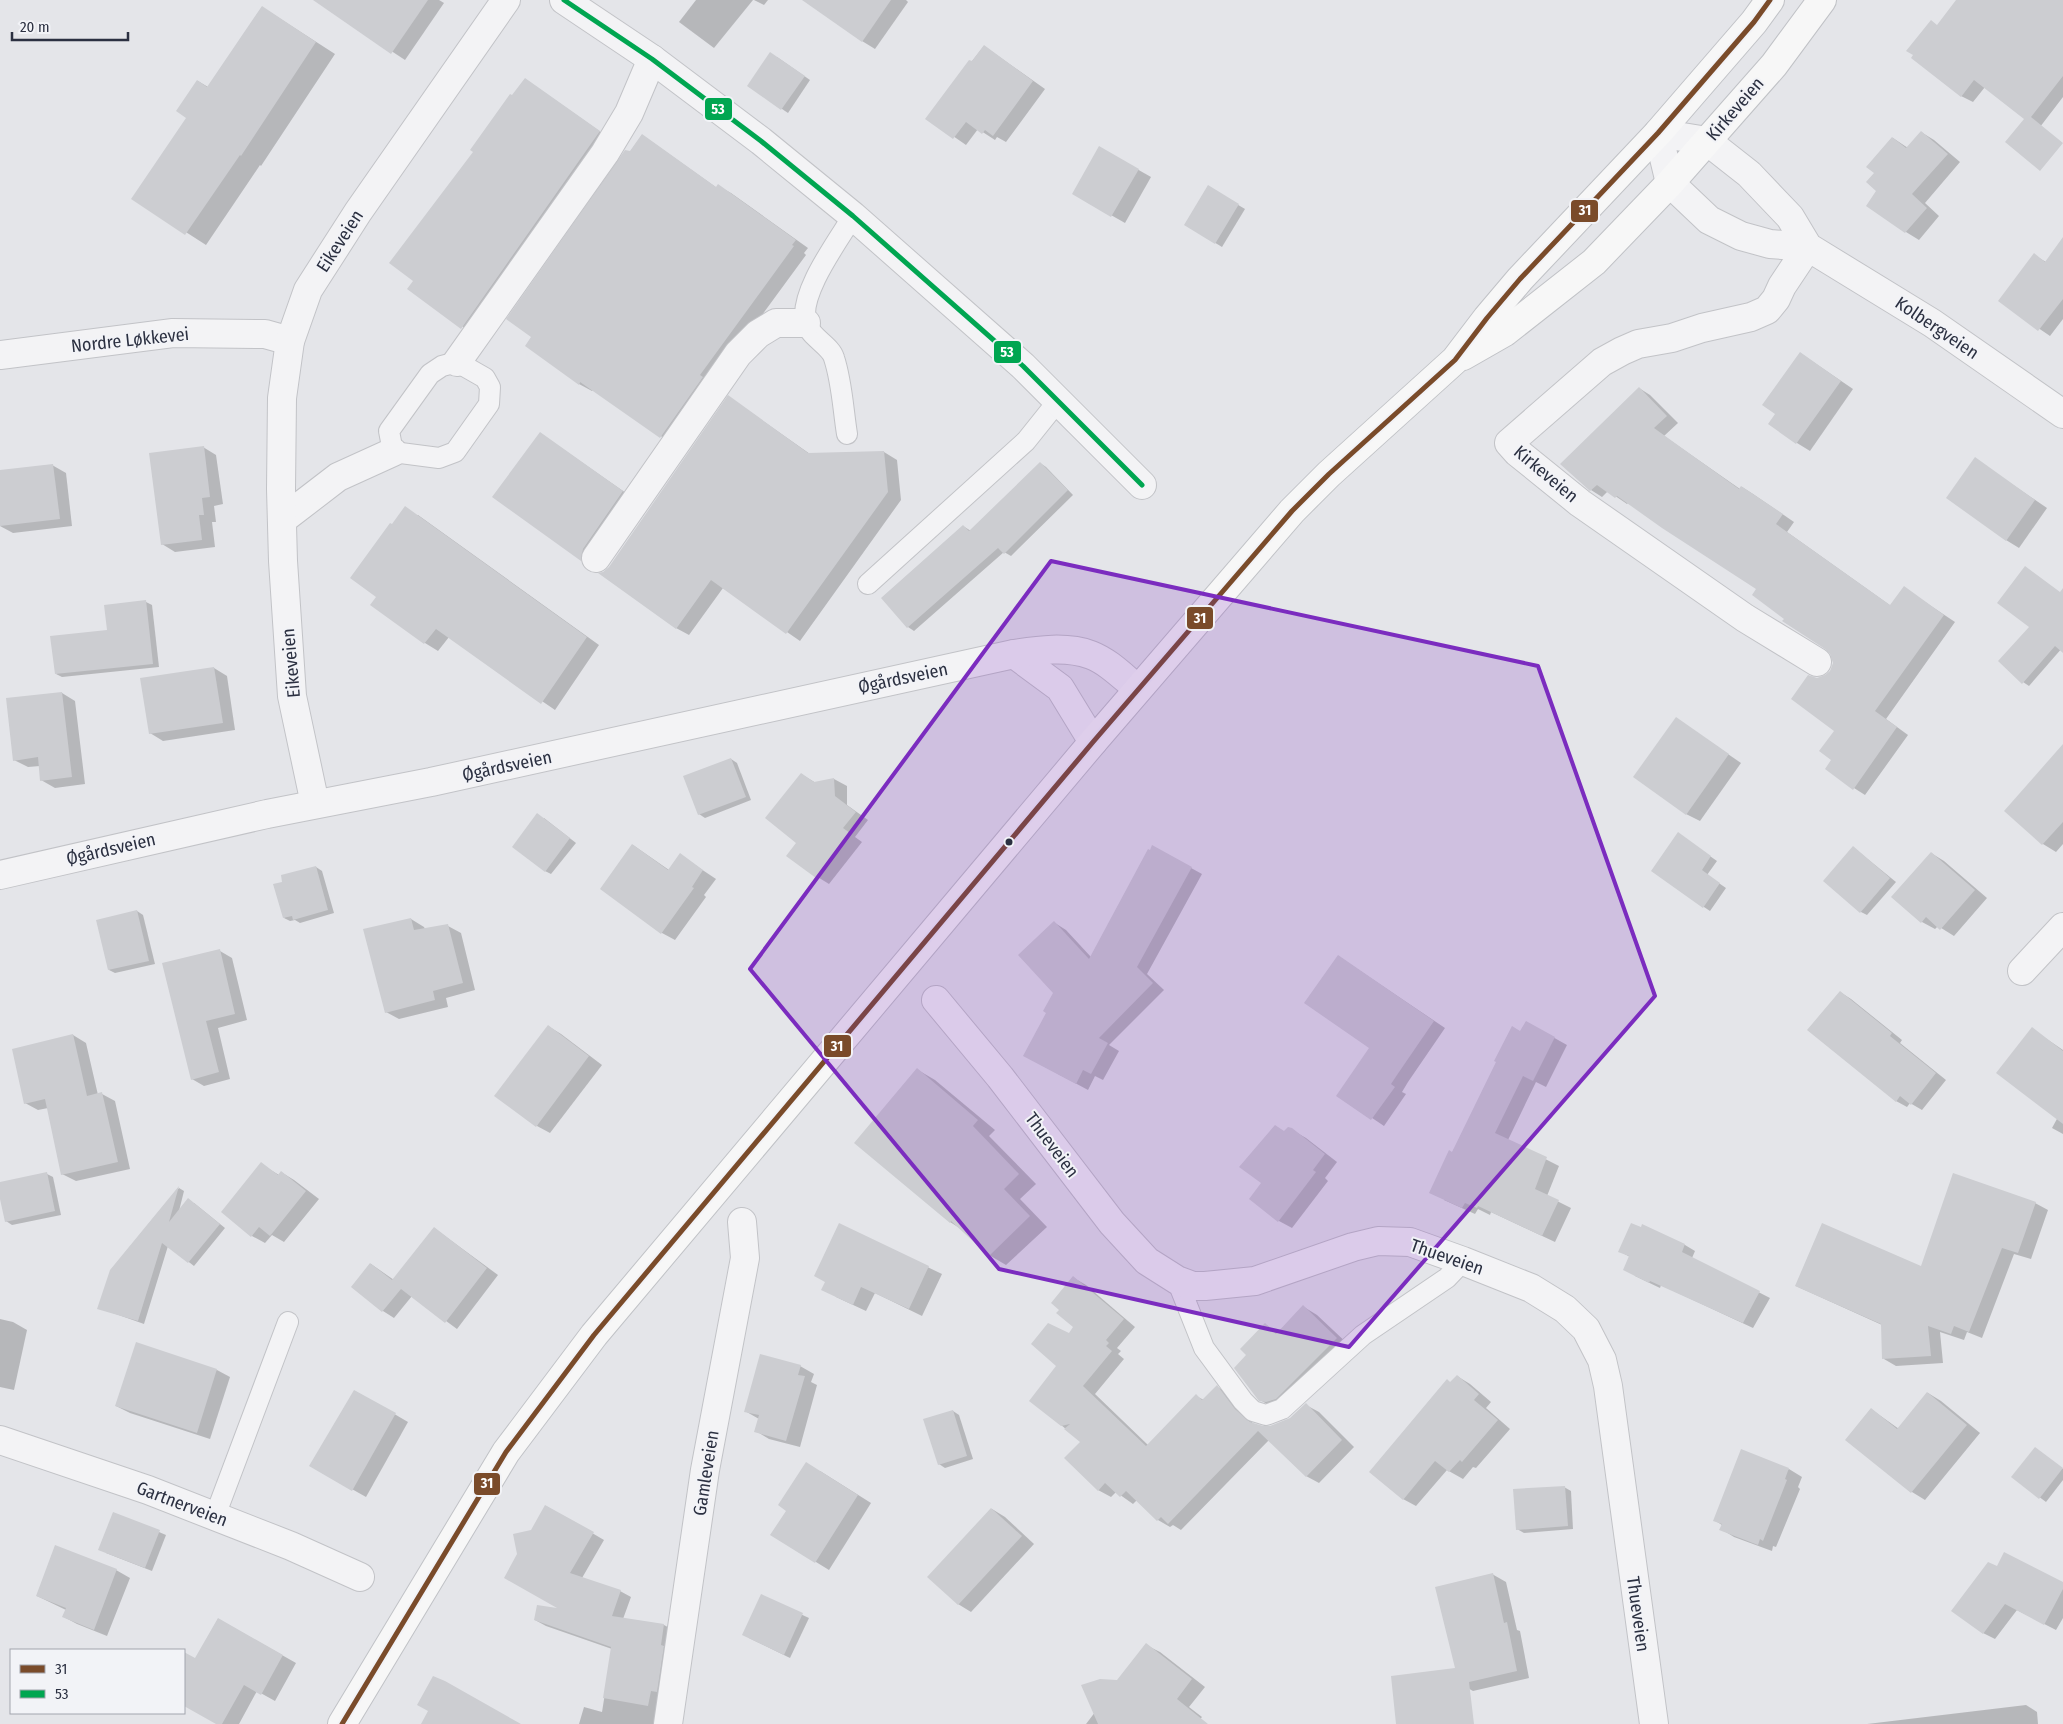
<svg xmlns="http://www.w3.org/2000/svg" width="2063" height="1724" font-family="'Fira Sans Condensed',sans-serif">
<rect width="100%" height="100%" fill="#e4e5e9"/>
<!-- shadow -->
<g fill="#0003">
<polygon points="345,0 439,0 444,3 405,60 335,14"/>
<polygon points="696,0 753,0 714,48 679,22"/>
<polygon points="754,0 768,0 764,5"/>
<polygon points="831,0 906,0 908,2 875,49 862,41"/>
<polygon points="1960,0 2063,0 2063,97 2040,127 1985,87 1973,102 1961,96 1938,26"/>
<polygon points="262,7 335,54 261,166 260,165 206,245 133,198 188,117 198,81 208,87"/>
<polygon points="984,46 1045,89 1006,142 997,137 995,140 978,129 966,145 927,118"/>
<polygon points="777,57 810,80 788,113 748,86"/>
<polygon points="525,79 612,140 475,335 408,289 415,280 474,152"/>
<polygon points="1921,132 1934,140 1960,162 1925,203 1939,216 1919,240 1906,232 1878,191 1893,138 1908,148"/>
<polygon points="642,135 717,188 718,186 731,193 808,248 804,253 806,255 712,383 674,445 593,390 592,391 579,384 630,152"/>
<polygon points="1100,148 1151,177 1125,223 1074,194"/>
<polygon points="1208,187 1245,209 1222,247 1186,225"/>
<polygon points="2063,244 2063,319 2050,336 1999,301 2034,255 2046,262"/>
<polygon points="1800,353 1853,389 1810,451 1797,443 1777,414"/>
<polygon points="1639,388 1650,395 1678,423 1664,436 1740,489 1742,487 1753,494 1794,522 1787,532 1891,606 1904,588 1955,622 1886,719 1908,735 1865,795 1854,788 1833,760 1835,730 1826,677 1831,671 1834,663 1832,654 1786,618 1758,588 1628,503 1627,504 1608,491 1602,497 1591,490"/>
<polygon points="729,397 810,454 884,452 897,460 901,500 800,641 723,588 689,635 676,628 610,568"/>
<polygon points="541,434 636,500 594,567 493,497"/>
<polygon points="203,447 216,455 223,504 214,506 216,522 212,522 215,547 175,552 162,544"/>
<polygon points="1975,459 2047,508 2019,548 2006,540"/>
<polygon points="1040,463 1046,467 1073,495 1011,556 1004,552 914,631 908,627 882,598 963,526 971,531"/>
<polygon points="52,465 66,473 72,526 13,533 0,526 0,471"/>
<polygon points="418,515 599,645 555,710 449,637 438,651 425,643 378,597 392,526"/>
<polygon points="2063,595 2063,647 2029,686 2023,682"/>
<polygon points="146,602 152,605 159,667 62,677 56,674"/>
<polygon points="214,668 227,676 235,730 163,741 150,733"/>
<polygon points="62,693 75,701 85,784 55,788 41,780 40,766 28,767 14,760"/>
<polygon points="1677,719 1741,763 1700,821 1686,814"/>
<polygon points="2063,746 2063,844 2056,852 2043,844 2006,811"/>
<polygon points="731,759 737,763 751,800 705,818 699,814"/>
<polygon points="801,774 816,783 834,779 847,786 847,805 868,820 855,837 862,842 829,884 816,876 797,843"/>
<polygon points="544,818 576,843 551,874 545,871"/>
<polygon points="1684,838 1717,861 1707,875 1726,888 1710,911 1704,907"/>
<polygon points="633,845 669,870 680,855 716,879 704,895 706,897 675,940 662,933"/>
<polygon points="1153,847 1202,874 1147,974 1164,990 1109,1045 1119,1051 1103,1080 1095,1076 1088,1090 1036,1062 1054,993 1055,923 1066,930 1091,957"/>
<polygon points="1854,848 1896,882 1867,915 1861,912"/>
<polygon points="1931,853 1944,861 1987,898 1954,936 1938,926 1935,929 1922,922"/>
<polygon points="316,867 322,871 334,913 300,923 295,920 290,921 284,918"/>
<polygon points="137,911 143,915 155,964 115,973 109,970"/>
<polygon points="411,919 424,927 425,929 448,926 461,933 475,990 446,998 448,1007 399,1019 386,1012 365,930"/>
<polygon points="220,951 232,958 247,1020 218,1028 230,1079 204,1086 192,1079"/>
<polygon points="1338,956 1445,1028 1408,1082 1402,1092 1406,1094 1384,1126 1338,1095 1371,1048"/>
<polygon points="1840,992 1851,999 1902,1040 1900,1043 1946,1080 1922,1110 1910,1103 1907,1107 1896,1101"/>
<polygon points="1526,1022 1567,1045 1546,1087 1536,1082 1508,1140 1559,1166 1547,1196 1571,1208 1555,1242 1491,1212 1490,1215 1478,1209 1475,1214 1444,1200 1452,1153"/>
<polygon points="548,1026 561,1034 602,1065 550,1133 537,1126"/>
<polygon points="2032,1029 2063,1050 2063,1134 2052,1128 2058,1117"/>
<polygon points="73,1035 86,1043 98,1095 102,1094 115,1101 130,1169 76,1181 62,1174 48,1108 38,1110 25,1103"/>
<polygon points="918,1070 935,1080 995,1130 989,1136 1036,1184 1020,1199 1047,1227 1006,1265 989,1255 961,1229 950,1222"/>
<polygon points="1292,1130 1306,1138 1337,1162 1325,1178 1328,1181 1292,1228 1279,1221 1262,1183 1285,1132"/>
<polygon points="261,1164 279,1175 281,1172 294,1180 319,1199 284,1242 272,1235 265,1243 252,1236"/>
<polygon points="47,1174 53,1177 61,1215 12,1225 6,1221 0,1193 0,1184"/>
<polygon points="179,1188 184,1191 179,1211 194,1203 225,1228 194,1266 168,1246 144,1324 99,1308 111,1271"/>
<polygon points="2035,1203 2048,1210 2031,1259 2014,1254 1982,1338 1967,1332 1964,1340 1940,1332 1943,1363 1896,1366 1884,1359 1882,1325 1796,1286 1922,1268"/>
<polygon points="840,1225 942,1274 922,1316 875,1293 866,1311 836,1297 827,1282"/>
<polygon points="1643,1226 1685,1245 1695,1251 1692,1258 1770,1298 1753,1328 1661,1285 1660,1288 1635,1276 1630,1257 1619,1251"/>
<polygon points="434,1228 498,1275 457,1329 412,1296 394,1318 383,1311 352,1287 371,1264 394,1280"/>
<polygon points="1074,1278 1086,1285 1135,1327 1117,1348 1121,1351 1118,1354 1124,1359 1095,1394 1148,1445 1196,1396 1204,1400 1217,1387 1230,1394 1247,1418 1256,1426 1270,1427 1290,1419 1306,1405 1319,1412 1354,1447 1319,1483 1306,1476 1269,1440 1181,1530 1173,1525 1170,1527 1158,1520 1137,1500 1133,1504 1116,1492 1111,1497 1098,1490 1082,1442 1061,1425 1058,1366 1070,1334 1074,1327"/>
<polygon points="1304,1307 1317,1315 1350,1346 1274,1408 1260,1400 1265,1324 1279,1333"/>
<polygon points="0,1319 13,1322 27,1330 14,1390 0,1387"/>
<polygon points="800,1366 814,1374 811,1382 817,1385 800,1447 769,1439 756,1431 759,1419 745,1411"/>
<polygon points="217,1370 230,1377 210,1439 130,1413 116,1406"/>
<polygon points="1457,1376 1470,1384 1491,1402 1486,1408 1510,1429 1476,1468 1473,1467 1463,1479 1447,1470 1416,1506 1403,1499 1448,1381 1451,1383"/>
<polygon points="355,1391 408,1422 366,1497 311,1466"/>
<polygon points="1928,1393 1941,1401 1980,1433 1925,1500 1912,1492 1846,1440 1871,1409 1899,1429"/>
<polygon points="953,1411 959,1415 973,1459 945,1468 939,1464"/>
<polygon points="2035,1448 2063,1469 2063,1480 2046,1502 2013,1477"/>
<polygon points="1789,1469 1802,1477 1798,1487 1800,1489 1776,1547 1773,1546 1772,1551 1734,1537 1721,1529 1722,1525 1714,1520"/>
<polygon points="820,1471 871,1503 829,1570 772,1535"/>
<polygon points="1564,1487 1571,1491 1573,1529 1524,1533 1517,1529"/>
<polygon points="546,1506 604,1540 582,1578 620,1591 631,1597 623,1619 664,1625 675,1631 657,1724 579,1724 584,1707 602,1712 612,1649 546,1626 535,1620 562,1610 532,1531"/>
<polygon points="992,1509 1005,1517 1034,1544 971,1612 958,1604"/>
<polygon points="114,1513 166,1535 152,1571 106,1553"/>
<polygon points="1997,1568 2063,1584 2063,1618 2056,1630 2017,1610 1995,1639 1983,1633"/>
<polygon points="116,1570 130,1578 107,1636 77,1624 64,1617 66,1610 37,1596"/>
<polygon points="1492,1574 1506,1582 1517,1630 1520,1631 1529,1678 1473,1691 1459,1683"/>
<polygon points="761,1596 809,1618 790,1658 749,1638"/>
<polygon points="218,1619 296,1663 275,1701 257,1691 239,1724 218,1724 184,1704 184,1668 190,1657 196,1659"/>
<polygon points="1146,1645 1160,1652 1205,1687 1189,1707 1202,1717 1196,1724 1086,1724"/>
<polygon points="2026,1705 2037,1712 2038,1724 1867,1724"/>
</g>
<!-- building -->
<g fill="#cccdd1">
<polygon points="313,0 428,0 391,54"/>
<polygon points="802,0 891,0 862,42"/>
<polygon points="1956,0 2063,0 2063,76 2031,117 2063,143 2040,171 2005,142 2024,119 1974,80 1961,97 1911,58 1913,55 1906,51 1931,20 1937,25"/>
<polygon points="262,6 316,42 241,156 240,155 185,235 131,199 186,118 176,111 197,80 207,87"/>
<polygon points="984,45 1033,81 993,136 985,130 982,134 966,122 953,139 925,119 969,60 972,61"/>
<polygon points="770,52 805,76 781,110 747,86"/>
<polygon points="525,78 600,131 461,329 407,289 413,281 389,263 473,152 470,150 510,94 512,95"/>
<polygon points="1921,131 1948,154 1912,194 1927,208 1905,233 1866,206 1876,191 1866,182 1874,173 1866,167 1892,137 1906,148"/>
<polygon points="642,134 716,187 718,184 796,240 792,245 794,246 700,375 703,377 660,438 580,382 579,385 525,346 531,337 506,319 625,150 630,151"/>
<polygon points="1099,146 1139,169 1111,217 1072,194"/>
<polygon points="1208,185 1239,204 1215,244 1184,225"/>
<polygon points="2063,237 2063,299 2038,331 1998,301 2034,253 2045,262"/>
<polygon points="1800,352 1841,381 1796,444 1768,424 1775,414 1762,405"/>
<polygon points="1639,387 1667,416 1654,428 1739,489 1741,486 1783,514 1776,524 1890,605 1904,586 1944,615 1875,711 1897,727 1853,790 1825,769 1831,760 1819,751 1834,731 1791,699 1808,675 1817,678 1825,675 1830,671 1833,663 1830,654 1825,649 1782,621 1784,619 1752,595 1756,589 1662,528 1617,496 1615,498 1597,485 1590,491 1560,464"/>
<polygon points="728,395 808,453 884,451 888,492 786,634 711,580 676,629 598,573 603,572 609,567"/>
<polygon points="540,432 623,491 583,549 581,561 492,497"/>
<polygon points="204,446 210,497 202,498 204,515 199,515 202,540 161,545 149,453"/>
<polygon points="1975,457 2035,500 2006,541 1946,498"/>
<polygon points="1040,462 1068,490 1004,554 998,548 907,628 881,598 963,525 969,531"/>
<polygon points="53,464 60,519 0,526 0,470"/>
<polygon points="405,506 587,637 541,704 436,629 424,644 370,605 376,597 350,578 390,523 392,524"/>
<polygon points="2025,566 2060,592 2063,588 2063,653 2055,646 2022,684 1998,661 2029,627 1997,603"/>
<polygon points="146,600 153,664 55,674 50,636 107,630 104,605"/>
<polygon points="214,667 223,723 149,734 140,678"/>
<polygon points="62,692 72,777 40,781 38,757 13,761 6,698"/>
<polygon points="1676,717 1729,754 1686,815 1633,777"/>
<polygon points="2063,744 2063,822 2042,845 2004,811"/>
<polygon points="731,758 746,797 698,815 683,776"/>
<polygon points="801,773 814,782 834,778 835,796 856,812 843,828 850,833 816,878 786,856 796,843 765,818"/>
<polygon points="537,813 570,838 545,872 512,847"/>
<polygon points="1678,832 1711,856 1702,870 1720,883 1703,908 1651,871"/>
<polygon points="632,844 668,870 680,853 703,870 692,887 694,888 661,934 600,889"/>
<polygon points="1152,845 1192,867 1137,967 1153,983 1099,1038 1108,1043 1091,1074 1083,1070 1076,1084 1023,1056 1046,1013 1043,1011 1053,993 1018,955 1054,921 1089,959 1148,849 1150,850"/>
<polygon points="1853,846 1890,878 1860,913 1823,881"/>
<polygon points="1931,852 1975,890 1940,930 1926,917 1921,923 1891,897"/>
<polygon points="316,866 328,910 293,920 292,916 283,918 273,884 282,882 281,875"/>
<polygon points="137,910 149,961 108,970 96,920"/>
<polygon points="411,918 414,930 448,924 463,983 433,991 435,1000 385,1013 363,929"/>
<polygon points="220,949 235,1014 206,1021 219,1072 191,1080 162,963"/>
<polygon points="1338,955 1434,1021 1397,1075 1391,1084 1395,1087 1371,1120 1336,1096 1369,1048 1304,1003"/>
<polygon points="1840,991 1892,1033 1890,1036 1936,1073 1911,1105 1900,1096 1896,1102 1807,1030"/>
<polygon points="1526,1021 1555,1037 1533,1081 1523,1076 1495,1133 1547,1157 1535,1189 1559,1200 1542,1236 1478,1206 1477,1208 1465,1203 1462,1208 1429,1193 1449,1150 1452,1152 1496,1062 1494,1061 1512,1026 1520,1031"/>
<polygon points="548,1025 589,1056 536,1127 494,1096"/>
<polygon points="2032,1027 2063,1051 2063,1124 1996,1073"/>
<polygon points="73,1034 87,1096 102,1092 118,1162 61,1175 45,1099 24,1104 12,1049"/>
<polygon points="917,1068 978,1120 973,1126 1019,1174 1004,1189 1030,1216 989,1256 951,1221 950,1223 854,1143"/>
<polygon points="1275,1125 1284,1131 1288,1127 1292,1128 1325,1154 1313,1170 1316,1172 1278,1222 1249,1199 1261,1183 1239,1167"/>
<polygon points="261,1162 278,1175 281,1171 306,1191 270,1236 259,1227 251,1237 221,1212"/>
<polygon points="47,1172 55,1211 5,1222 0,1199 0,1182"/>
<polygon points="1953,1173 2036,1202 2018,1253 2002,1248 1969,1332 1954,1326 1951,1334 1928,1326 1931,1356 1882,1359 1881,1324 1795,1286 1822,1223 1921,1266"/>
<polygon points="179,1186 169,1222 188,1198 220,1224 188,1263 162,1243 138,1321 97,1309 110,1270"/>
<polygon points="839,1223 929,1266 909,1309 861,1287 853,1305 821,1290 825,1282 814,1276"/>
<polygon points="1631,1223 1641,1227 1642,1224 1685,1244 1682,1252 1760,1291 1743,1323 1650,1281 1649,1283 1623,1270 1629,1256 1618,1252"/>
<polygon points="434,1227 487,1268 445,1323 401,1289 382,1312 351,1287 370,1263 392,1280"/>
<polygon points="1073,1276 1124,1319 1106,1340 1109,1343 1106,1346 1112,1351 1083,1386 1146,1446 1196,1394 1202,1400 1217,1385 1235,1409 1250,1422 1263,1426 1270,1426 1290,1418 1306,1403 1342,1440 1306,1477 1258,1431 1168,1524 1161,1517 1157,1521 1126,1491 1120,1497 1105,1483 1098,1491 1064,1458 1080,1442 1064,1429 1070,1424 1061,1426 1029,1401 1056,1366 1031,1344 1048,1323 1069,1333 1073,1327 1056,1313 1059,1310 1051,1303"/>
<polygon points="1303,1305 1337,1338 1276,1399 1266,1402 1259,1401 1234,1368 1246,1355 1240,1349 1265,1323 1276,1334"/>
<polygon points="136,1342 217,1369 197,1433 115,1406"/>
<polygon points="760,1354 801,1365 798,1375 805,1376 786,1441 754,1432 759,1415 744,1412"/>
<polygon points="1457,1375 1479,1394 1474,1400 1498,1420 1462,1462 1460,1460 1449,1472 1435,1461 1403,1500 1369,1472 1447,1379 1450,1382"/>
<polygon points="354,1390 396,1413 352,1491 309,1466"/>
<polygon points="1927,1392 1967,1425 1911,1493 1845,1440 1871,1408 1897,1429"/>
<polygon points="953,1410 967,1456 938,1465 923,1419"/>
<polygon points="2035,1447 2063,1468 2039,1499 2011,1477"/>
<polygon points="1741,1449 1789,1468 1785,1479 1787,1480 1763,1541 1760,1539 1758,1545 1719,1530 1722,1524 1713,1521"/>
<polygon points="806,1462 858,1495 815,1563 770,1535 786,1511 778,1505"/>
<polygon points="1565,1486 1568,1526 1516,1530 1513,1489"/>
<polygon points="545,1505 594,1532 570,1573 621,1590 612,1616 664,1624 661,1645 664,1646 657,1692 651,1691 648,1706 603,1698 611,1647 534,1620 537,1605 557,1608 504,1578 517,1554 513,1534 531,1530"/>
<polygon points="991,1508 1022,1536 958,1605 927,1577"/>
<polygon points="113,1512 160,1530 145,1568 98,1550"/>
<polygon points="55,1545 117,1569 94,1630 62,1617 66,1608 36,1596"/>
<polygon points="2004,1552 2063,1582 2063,1589 2044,1625 2005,1604 1983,1634 1951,1611 1988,1562 1997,1566"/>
<polygon points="1493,1573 1504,1623 1507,1622 1517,1671 1469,1682 1474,1724 1396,1724 1391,1676 1455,1668 1435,1587"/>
<polygon points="761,1594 803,1613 784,1655 742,1635"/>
<polygon points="218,1618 283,1655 261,1695 244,1685 222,1724 216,1724 184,1706 184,1652 195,1658"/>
<polygon points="1146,1643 1192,1679 1177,1699 1208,1724 1098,1724 1081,1685 1100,1679 1117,1680"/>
<polygon points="433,1676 445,1681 521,1724 421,1724 428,1711 417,1705"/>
</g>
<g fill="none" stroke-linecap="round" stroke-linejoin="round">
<defs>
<g id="service">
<polygon points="457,362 485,378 490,387 489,404 455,452 439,458 393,452 389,431 430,374 442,366"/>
<path d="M847 434C843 409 842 382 834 358 831 346 810 337 806 323 798 294 838 241 853 216"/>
<polyline points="868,584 1026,441 1058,401"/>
<polyline points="1177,1280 1204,1348 1243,1401 1253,1411 1266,1415 1282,1409 1363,1335 1447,1278 1463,1261"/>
<polyline points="215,1516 288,1322"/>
</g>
<g id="minor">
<polyline points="564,0 652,59 761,141 853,216 1023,366 1142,485"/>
<polyline points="1808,247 1782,286 1776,299 1767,310 1751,317 1702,328 1672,338 1638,344 1622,351 1602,362 1509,443 1517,452 1580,503 1745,618 1817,662"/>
<polyline points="0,355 173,333 265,334 290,341"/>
<polyline points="457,362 605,153 629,113 652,59"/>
<polyline points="282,520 338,477 393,452"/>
<polyline points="596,558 738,354 758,334 776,323 806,323"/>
<polyline points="1014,654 1060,688 1093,742"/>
<polyline points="315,804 292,696 283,561 281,489 282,398 290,341 308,290 358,212 506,0"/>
<path d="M0 875 267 814 431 782 1014 654C1038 650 1067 646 1091 655 1109 662 1123 677 1138 689"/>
<polyline points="2022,971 2063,927"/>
<polyline points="936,1000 1000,1077 1112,1223 1147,1261 1177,1280 1193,1286 1205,1286 1255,1281 1353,1247 1378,1241 1410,1242 1463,1261 1531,1288 1565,1309 1586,1329 1602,1360 1608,1386 1654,1724"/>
<polyline points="0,1440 148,1490 291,1546 360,1577"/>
<polyline points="668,1724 705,1470 745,1258 742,1222"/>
</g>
<polyline id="tertiary" points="1808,247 1770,244 1741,236 1709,220 1670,183 1658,133 1707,141 1749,174 1790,217 1808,247 1932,323 2063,414"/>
<g id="primary">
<polyline points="1463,356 1505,332 1594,262 1670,183 1774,65 1822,0"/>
<polyline points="342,1724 506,1452 594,1335 1093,742 1292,511 1329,474 1455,360 1487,318 1520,279 1658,133 1754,22 1770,0"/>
</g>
</defs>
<!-- service casing -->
<use href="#service" stroke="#c2c3c7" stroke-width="22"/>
<!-- minor casing -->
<use href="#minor" stroke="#c2c3c7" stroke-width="30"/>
<!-- tertiary casing -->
<use href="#tertiary" stroke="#c2c3c7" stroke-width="30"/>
<!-- primary casing -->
<use href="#primary" stroke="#c0c2c6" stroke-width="30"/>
<!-- service -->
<use href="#service" stroke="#f3f3f5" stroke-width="20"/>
<!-- minor -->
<use href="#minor" stroke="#f3f3f5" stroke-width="28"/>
<!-- tertiary -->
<use href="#tertiary" stroke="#f3f3f5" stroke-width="28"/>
<!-- primary -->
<use href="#primary" stroke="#f7f7f7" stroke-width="28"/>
<defs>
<polyline id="bus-1" points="342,1724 506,1452 594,1335 1093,742 1292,511 1329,474 1455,360 1487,318 1520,279 1658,133 1754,22 1770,0"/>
<polyline id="bus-2" points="564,0 652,59 761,141 853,216 1023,366 1142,485"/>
</defs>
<!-- bus-1 casing -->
<use href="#bus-1" stroke="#f2f3f7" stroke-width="9"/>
<!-- bus-2 casing -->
<use href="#bus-2" stroke="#f2f3f7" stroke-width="9"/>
<!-- bus-1 -->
<use href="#bus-1" stroke="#7a4b2a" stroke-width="5"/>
<!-- bus-2 -->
<use href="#bus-2" stroke="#00a651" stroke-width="5"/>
</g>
<!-- marked area -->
<path fill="#7b2cbf" fill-opacity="0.2" stroke="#7b2cbf" stroke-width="4" stroke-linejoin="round" d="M1051 561 1538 666 1655 996 1349 1347 999 1269 750 969Z"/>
<!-- markers -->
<circle fill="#2b3041" stroke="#f2f3f7" stroke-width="2" cx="1009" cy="842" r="4.5"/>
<g text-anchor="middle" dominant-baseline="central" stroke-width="4" stroke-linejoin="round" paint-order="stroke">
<!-- street labels -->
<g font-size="18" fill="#2b3041" stroke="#f2f3f7">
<text transform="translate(1735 109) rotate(-49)">Kirkeveien</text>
<text transform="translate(340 241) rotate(-57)">Eikeveien</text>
<text transform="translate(1937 328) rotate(34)">Kolbergveien</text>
<text transform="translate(130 340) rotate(-6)">Nordre Løkkevei</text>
<text transform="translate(1546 474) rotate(40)">Kirkeveien</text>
<text transform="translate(291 663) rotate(-95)">Eikeveien</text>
<text transform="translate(903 678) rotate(-12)">Øgårdsveien</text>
<text transform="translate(507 766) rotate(-12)">Øgårdsveien</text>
<text transform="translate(111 849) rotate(-13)">Øgårdsveien</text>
<text transform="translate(1052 1145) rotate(53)">Thueveien</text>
<text transform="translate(1447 1257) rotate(19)">Thueveien</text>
<text transform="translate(706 1473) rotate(-81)">Gamleveien</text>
<text transform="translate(182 1504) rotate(21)">Gartnerveien</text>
<text transform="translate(1638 1614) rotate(82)">Thueveien</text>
</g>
</g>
<g stroke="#f2f3f7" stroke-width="2">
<rect x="704" y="97" width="29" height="24" rx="5" fill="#00a651"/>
<rect x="1570" y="199" width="29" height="24" rx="5" fill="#7a4b2a"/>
<rect x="993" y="340" width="29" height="24" rx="5" fill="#00a651"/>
<rect x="1186" y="606" width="28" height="24" rx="5" fill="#7a4b2a"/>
<rect x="823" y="1034" width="29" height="24" rx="5" fill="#7a4b2a"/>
<rect x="473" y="1472" width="28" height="24" rx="5" fill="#7a4b2a"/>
</g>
<g font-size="14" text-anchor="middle" font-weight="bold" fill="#fff">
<text x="718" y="114">53</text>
<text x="1585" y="215">31</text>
<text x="1007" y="357">53</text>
<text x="1200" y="623">31</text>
<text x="837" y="1051">31</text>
<text x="487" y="1488">31</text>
</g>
<!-- legend -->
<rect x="10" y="1649" width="175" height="65" fill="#f2f3f7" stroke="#a2a5ae"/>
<rect x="20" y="1665" width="25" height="8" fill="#7a4b2a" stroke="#a2a5ae"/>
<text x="55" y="1674" font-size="15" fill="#2b3041">31</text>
<rect x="20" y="1690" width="25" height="8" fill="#00a651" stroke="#a2a5ae"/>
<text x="55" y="1699" font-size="15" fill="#2b3041">53</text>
<!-- scale -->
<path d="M12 32v8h116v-8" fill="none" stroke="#2b3041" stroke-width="2.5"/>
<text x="20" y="32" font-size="15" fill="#2b3041" stroke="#f2f3f7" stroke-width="4" paint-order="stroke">20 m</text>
</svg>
